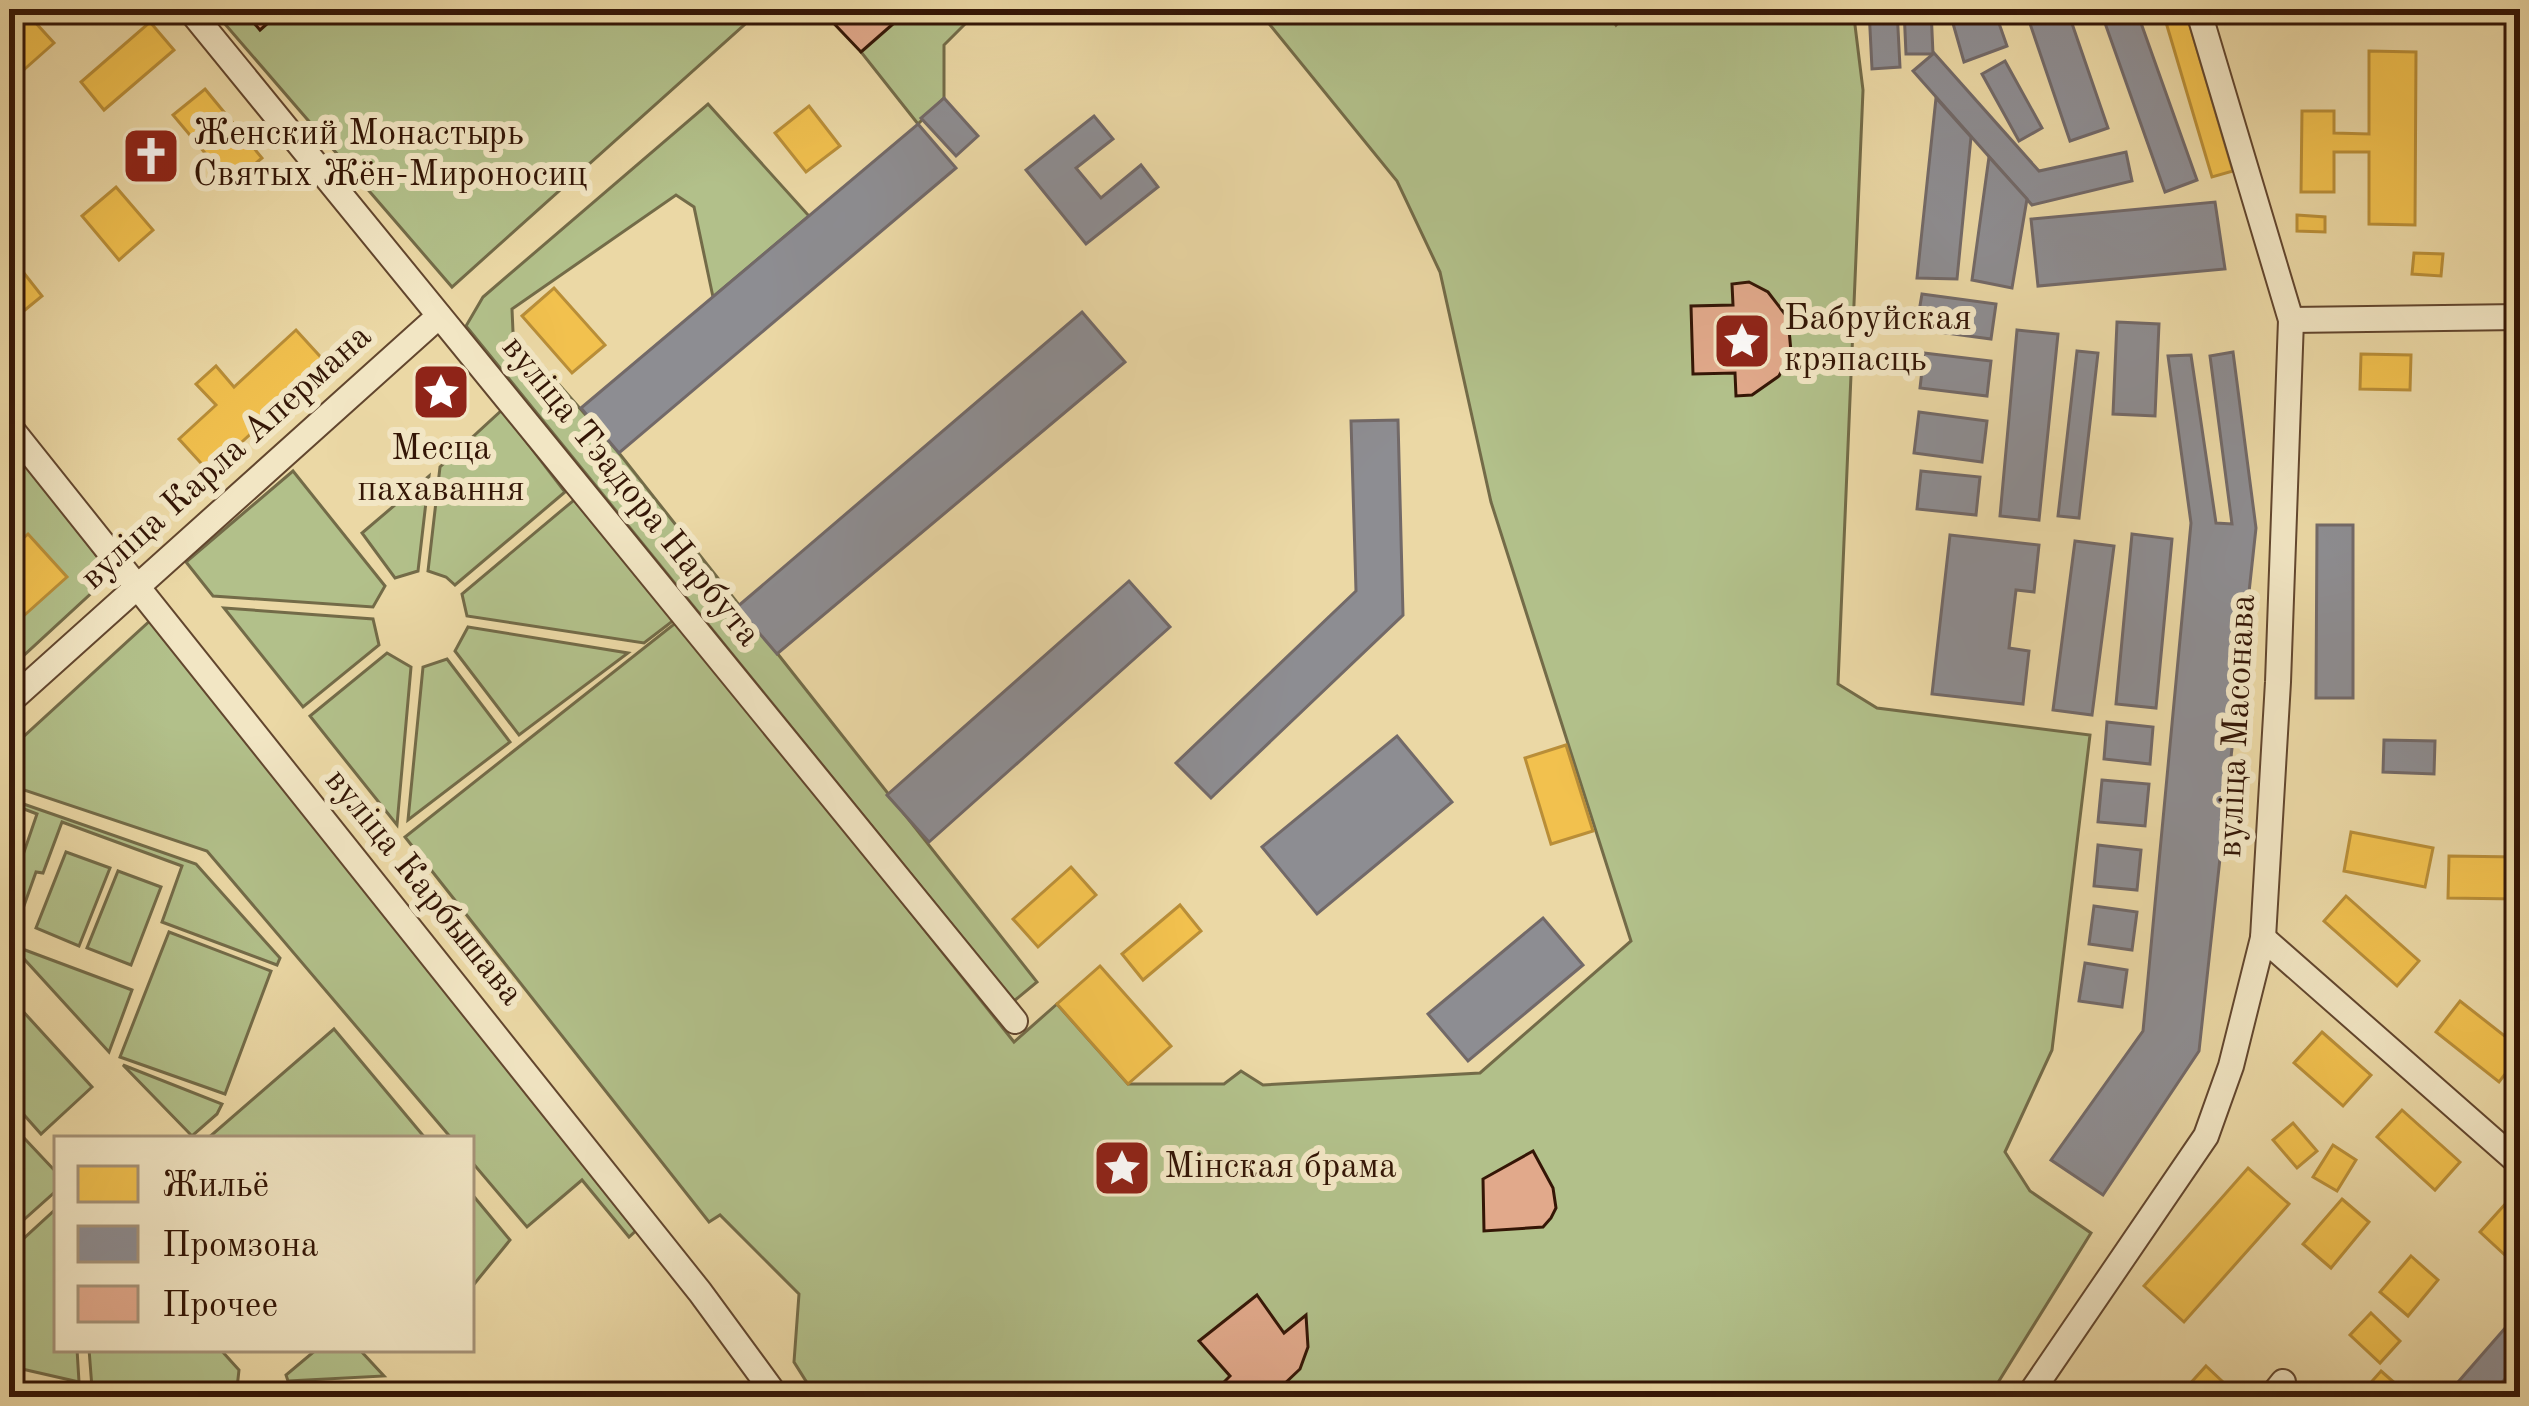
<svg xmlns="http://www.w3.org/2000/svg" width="2529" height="1406" font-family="'Old Standard TT',serif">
<rect width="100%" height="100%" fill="#ebd8a5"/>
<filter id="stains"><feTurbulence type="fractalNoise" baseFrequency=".00167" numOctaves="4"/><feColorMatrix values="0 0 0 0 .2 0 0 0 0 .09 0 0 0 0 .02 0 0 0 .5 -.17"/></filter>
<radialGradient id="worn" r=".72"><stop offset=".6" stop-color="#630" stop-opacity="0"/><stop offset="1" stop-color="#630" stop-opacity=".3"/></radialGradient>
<!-- green -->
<g fill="#b2c08a" stroke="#736b48" stroke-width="3">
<polygon points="212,9 242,9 260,29 284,9 731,9 744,25 452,287"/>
<polygon points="910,9 980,9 944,45 944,98 918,124 861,52"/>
<polygon points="1257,9 1605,9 1616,25 1631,9 1853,9 1863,90 1838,684 1877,708 2090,735 2052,1050 2005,1152 2030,1191 2091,1233 1989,1397 816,1397 794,1362 799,1294 720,1215 709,1222 405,837 678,621 1014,1042 1057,1004 1128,1084 1224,1084 1241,1071 1263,1085 1480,1073 1631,941 1491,502 1440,272 1397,181"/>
<polygon points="708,104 809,216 713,297 694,207 676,195 512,309 513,332 619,453 1037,982 1014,1001 466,326 483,297"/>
<polygon points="502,410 565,492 455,585 446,577 428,571 440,467"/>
<polygon points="9,439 111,575 9,669"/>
<polygon points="293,471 385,586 373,607 213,596 186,562"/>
<polygon points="429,476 418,571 395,578 362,533"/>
<polygon points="574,500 674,620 644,643 467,616 462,594"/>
<polygon points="224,608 373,619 379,645 303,707"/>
<polygon points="152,619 641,1226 629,1237 582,1180 527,1227 471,1161 471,1139 452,1139 207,851 9,785 9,750"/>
<polygon points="468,627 628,653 519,735 455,651"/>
<polygon points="387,653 411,667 397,825 310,716"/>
<polygon points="447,659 510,742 408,820 423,667"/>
<polygon points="12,800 196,864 280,958 277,965 162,922 182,866 62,822 43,873 36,872 10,945 9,896 37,814 11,804"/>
<polygon points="66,852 110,868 79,946 36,928"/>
<polygon points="118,871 161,887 131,965 87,948"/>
<polygon points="169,932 271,971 225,1094 120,1057"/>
<polygon points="17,947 132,990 109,1052 15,949"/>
<polygon points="9,996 92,1087 41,1134 9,1098"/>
<polygon points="334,1029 426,1139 207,1139"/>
<polygon points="123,1065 222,1104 217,1114 192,1136"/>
<polygon points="9,1122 57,1173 57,1190 9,1233"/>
<polygon points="471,1193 510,1240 471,1288"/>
<polygon points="57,1208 57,1349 77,1349 79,1382 9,1366 9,1252"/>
<polygon points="89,1349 220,1349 239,1370 236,1397 111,1397 92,1388"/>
<polygon points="317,1349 359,1349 384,1376 288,1381 286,1375"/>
</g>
<!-- homes -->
<g fill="#f2c14e" stroke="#b98e38" stroke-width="3">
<polygon points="23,9 54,43 9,83 9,21"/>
<polygon points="2162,9 2185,9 2233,171 2212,177"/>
<polygon points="150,22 174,50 104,110 81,82"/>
<polygon points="2369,51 2416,52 2415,225 2369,224 2369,152 2334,152 2334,192 2301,192 2302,111 2334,111 2334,133 2369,134"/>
<polygon points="205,89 262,158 231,184 173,115"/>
<polygon points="809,106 840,146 806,172 775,133"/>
<polygon points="116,187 153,230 119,260 82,216"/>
<polygon points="2297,215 2325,217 2325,232 2297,231"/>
<polygon points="2414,253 2443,254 2441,276 2412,274"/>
<polygon points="9,254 42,296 9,323"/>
<polygon points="554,288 605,345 572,373 522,316"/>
<polygon points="296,330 327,364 209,472 179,439 216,405 196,384 216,366 234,387"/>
<polygon points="2361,354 2411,355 2410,390 2360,389"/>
<polygon points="28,534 67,577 9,629 9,551"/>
<polygon points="1566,745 1593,831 1551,844 1525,758"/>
<polygon points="2351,832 2433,848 2425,887 2344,871"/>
<polygon points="2449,856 2517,857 2517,899 2448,898"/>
<polygon points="1071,867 1096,895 1038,947 1013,919"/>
<polygon points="2346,896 2419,961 2397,986 2324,921"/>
<polygon points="1180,905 1201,931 1143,980 1122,954"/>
<polygon points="1100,966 1171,1046 1128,1084 1057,1004"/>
<polygon points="2460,1001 2520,1048 2520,1055 2499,1082 2436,1032"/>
<polygon points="2322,1032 2371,1075 2343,1106 2294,1063"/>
<polygon points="2402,1110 2460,1162 2435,1190 2377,1137"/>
<polygon points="2293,1123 2317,1151 2297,1168 2273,1140"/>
<polygon points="2333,1145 2356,1160 2337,1191 2313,1177"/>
<polygon points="2248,1168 2289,1204 2184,1322 2144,1286"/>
<polygon points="2342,1199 2369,1222 2331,1268 2303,1244"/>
<polygon points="2507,1202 2520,1213 2520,1269 2480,1232"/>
<polygon points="2411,1256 2438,1280 2408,1316 2380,1292"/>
<polygon points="2371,1313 2400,1341 2380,1363 2350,1335"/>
<polygon points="2206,1366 2239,1397 2178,1397"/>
<polygon points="2381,1371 2405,1392 2401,1397 2358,1397"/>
</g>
<!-- industry -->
<g fill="#8d8d92" stroke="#726968" stroke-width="3">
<polygon points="1869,9 1897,9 1900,67 1872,69"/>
<polygon points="1904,9 1931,9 1933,54 1906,54"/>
<polygon points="1962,9 1994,9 2007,46 1964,62 1950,13"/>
<polygon points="2025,9 2067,9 2108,128 2070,141"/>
<polygon points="2100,9 2136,9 2197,180 2165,192"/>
<polygon points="1934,53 2039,171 2126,152 2132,181 2032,205 1913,71"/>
<polygon points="2005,61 2042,128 2019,141 1982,74"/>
<polygon points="944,98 978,136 956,156 921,118"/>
<polygon points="1936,98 1971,137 1957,279 1917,278"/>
<polygon points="1094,116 1113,139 1076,168 1101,198 1141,165 1158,187 1086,244 1026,170"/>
<polygon points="918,124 956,168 619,453 581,408"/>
<polygon points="1989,157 2027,199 2012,288 1972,280"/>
<polygon points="2215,202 2225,269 2038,286 2031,219"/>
<polygon points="1922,294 1996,304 1991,339 1916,329"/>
<polygon points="1082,312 1125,362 777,654 737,607"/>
<polygon points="2117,322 2159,324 2155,416 2113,414"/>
<polygon points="2017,330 2058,334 2039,520 2000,516"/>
<polygon points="2077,351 2098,353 2079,518 2058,516"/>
<polygon points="2233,352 2256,528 2199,1051 2103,1195 2051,1160 2143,1031 2191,523 2168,356 2191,355 2216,523 2232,524 2210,356"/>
<polygon points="1924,353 1991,361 1987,396 1920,388"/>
<polygon points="1919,412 1987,421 1982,462 1914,453"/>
<polygon points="1398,420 1403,615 1211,798 1176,763 1356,591 1351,421"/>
<polygon points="1921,471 1980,477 1976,515 1917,509"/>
<rect x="2512" y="521" width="8" height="236"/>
<polygon points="2317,525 2353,525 2353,698 2316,698"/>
<polygon points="2132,534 2172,539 2156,708 2116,704"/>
<polygon points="1950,535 2039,545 2034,592 2016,590 2009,648 2029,651 2023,704 1932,694"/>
<polygon points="2075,541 2114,546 2092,715 2053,710"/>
<polygon points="1129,581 1170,627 929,842 887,795"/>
<polygon points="2107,722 2153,727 2150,764 2104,759"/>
<polygon points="1397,736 1452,802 1317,914 1262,847"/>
<polygon points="2384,740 2435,741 2434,774 2383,772"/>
<polygon points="2102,780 2149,784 2145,826 2098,822"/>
<polygon points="2098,845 2141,850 2137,890 2094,886"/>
<polygon points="2094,906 2137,912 2132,950 2089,944"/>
<polygon points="1543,918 1583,965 1468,1061 1428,1014"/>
<polygon points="2085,963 2127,970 2122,1007 2079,1001"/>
<polygon points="2520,1311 2520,1362 2489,1397 2445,1397"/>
</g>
<!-- building -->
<g fill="#e1a98b" stroke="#341606" stroke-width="3">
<polygon points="242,9 284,9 260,30"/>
<polygon points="826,9 910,9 861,52 823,12"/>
<polygon points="1749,282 1768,292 1788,318 1791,352 1779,376 1752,395 1736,396 1735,373 1693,374 1691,306 1733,305 1732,284"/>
<polygon points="1533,1151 1553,1188 1556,1208 1551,1218 1543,1227 1484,1231 1483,1179"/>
<polygon points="1257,1295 1284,1333 1306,1315 1308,1347 1300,1369 1281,1387 1263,1397 1215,1397 1211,1395 1230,1376 1199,1341"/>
</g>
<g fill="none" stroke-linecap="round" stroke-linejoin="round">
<defs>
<g id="minor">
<polyline points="189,9 1015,1021"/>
<polyline points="2291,320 2520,317"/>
<polyline points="9,426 700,1292 777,1397"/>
<polyline points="9,702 439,316"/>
<polyline points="2263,938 2520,1164"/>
<polyline points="2028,1397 2206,1136 2231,1066 2263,938 2278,682 2291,320 2198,9"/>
<polyline points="2271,1397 2283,1382"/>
</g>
</defs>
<!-- minor casing -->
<use href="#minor" stroke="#62462e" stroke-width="28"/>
<!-- minor -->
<use href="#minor" stroke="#f2e6c4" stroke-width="24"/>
</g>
<!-- icons -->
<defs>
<symbol id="church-square" viewBox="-11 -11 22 22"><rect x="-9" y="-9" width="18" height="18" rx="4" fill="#8f2418" stroke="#f2e6c4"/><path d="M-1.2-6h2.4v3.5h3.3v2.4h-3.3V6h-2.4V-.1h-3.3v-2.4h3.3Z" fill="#fff"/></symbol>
<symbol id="sight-square" viewBox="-11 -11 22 22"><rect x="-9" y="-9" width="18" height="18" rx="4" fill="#8f2418" stroke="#f2e6c4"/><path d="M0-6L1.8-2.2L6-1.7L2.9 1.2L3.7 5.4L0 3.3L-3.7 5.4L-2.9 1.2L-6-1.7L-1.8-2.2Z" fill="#fff"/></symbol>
</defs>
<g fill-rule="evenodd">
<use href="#church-square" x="118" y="123" width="66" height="66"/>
<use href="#sight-square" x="1709" y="308" width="66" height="66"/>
<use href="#sight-square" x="408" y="359" width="66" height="66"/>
<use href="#sight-square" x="1089" y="1135" width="66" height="66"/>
</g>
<g text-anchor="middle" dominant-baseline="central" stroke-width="12" stroke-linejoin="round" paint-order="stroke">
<!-- poi labels -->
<g font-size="36" fill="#341606" stroke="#f2e6c4" text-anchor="start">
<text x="193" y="135">Женский Монастырь<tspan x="193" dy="41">Святых Жён-Мироносиц</tspan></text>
<text x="1784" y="320">Бабруйская<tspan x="1784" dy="41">крэпасць</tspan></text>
<text x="441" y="450" text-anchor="middle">Месца<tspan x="441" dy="41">пахавання</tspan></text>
<text x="1164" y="1168">Мінская брама</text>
</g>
<!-- street labels -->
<g font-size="36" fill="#341606" stroke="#f2e6c4">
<text transform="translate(227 458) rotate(-42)">вуліца Карла Апермана</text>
<text transform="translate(630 492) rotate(51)">вуліца Тэадора Нарбута</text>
<text transform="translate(2238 726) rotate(-87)">вуліца Масонава</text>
<text transform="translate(423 888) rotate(51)">вуліца Карбышава</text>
</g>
</g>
<!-- margin -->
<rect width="2529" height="1406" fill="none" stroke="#ebd8a5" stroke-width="48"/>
<rect x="12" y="12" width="2505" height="1382" fill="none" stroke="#341606" stroke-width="6"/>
<rect x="24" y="24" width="2481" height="1358" fill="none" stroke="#341606" stroke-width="3"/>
<!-- legend -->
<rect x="54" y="1136" width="420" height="216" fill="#f2e6c4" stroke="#a69378" stroke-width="3"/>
<rect x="78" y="1166" width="60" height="36" fill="#f2c14e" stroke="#a69378" stroke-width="3"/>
<text x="162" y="1196" font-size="36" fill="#341606">Жильё</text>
<rect x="78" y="1226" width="60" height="36" fill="#8d8d92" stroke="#a69378" stroke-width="3"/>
<text x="162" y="1256" font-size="36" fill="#341606">Промзона</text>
<rect x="78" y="1286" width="60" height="36" fill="#e1a98b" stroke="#a69378" stroke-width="3"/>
<text x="162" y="1316" font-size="36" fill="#341606">Прочее</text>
<rect width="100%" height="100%" filter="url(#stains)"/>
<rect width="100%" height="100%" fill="url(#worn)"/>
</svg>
